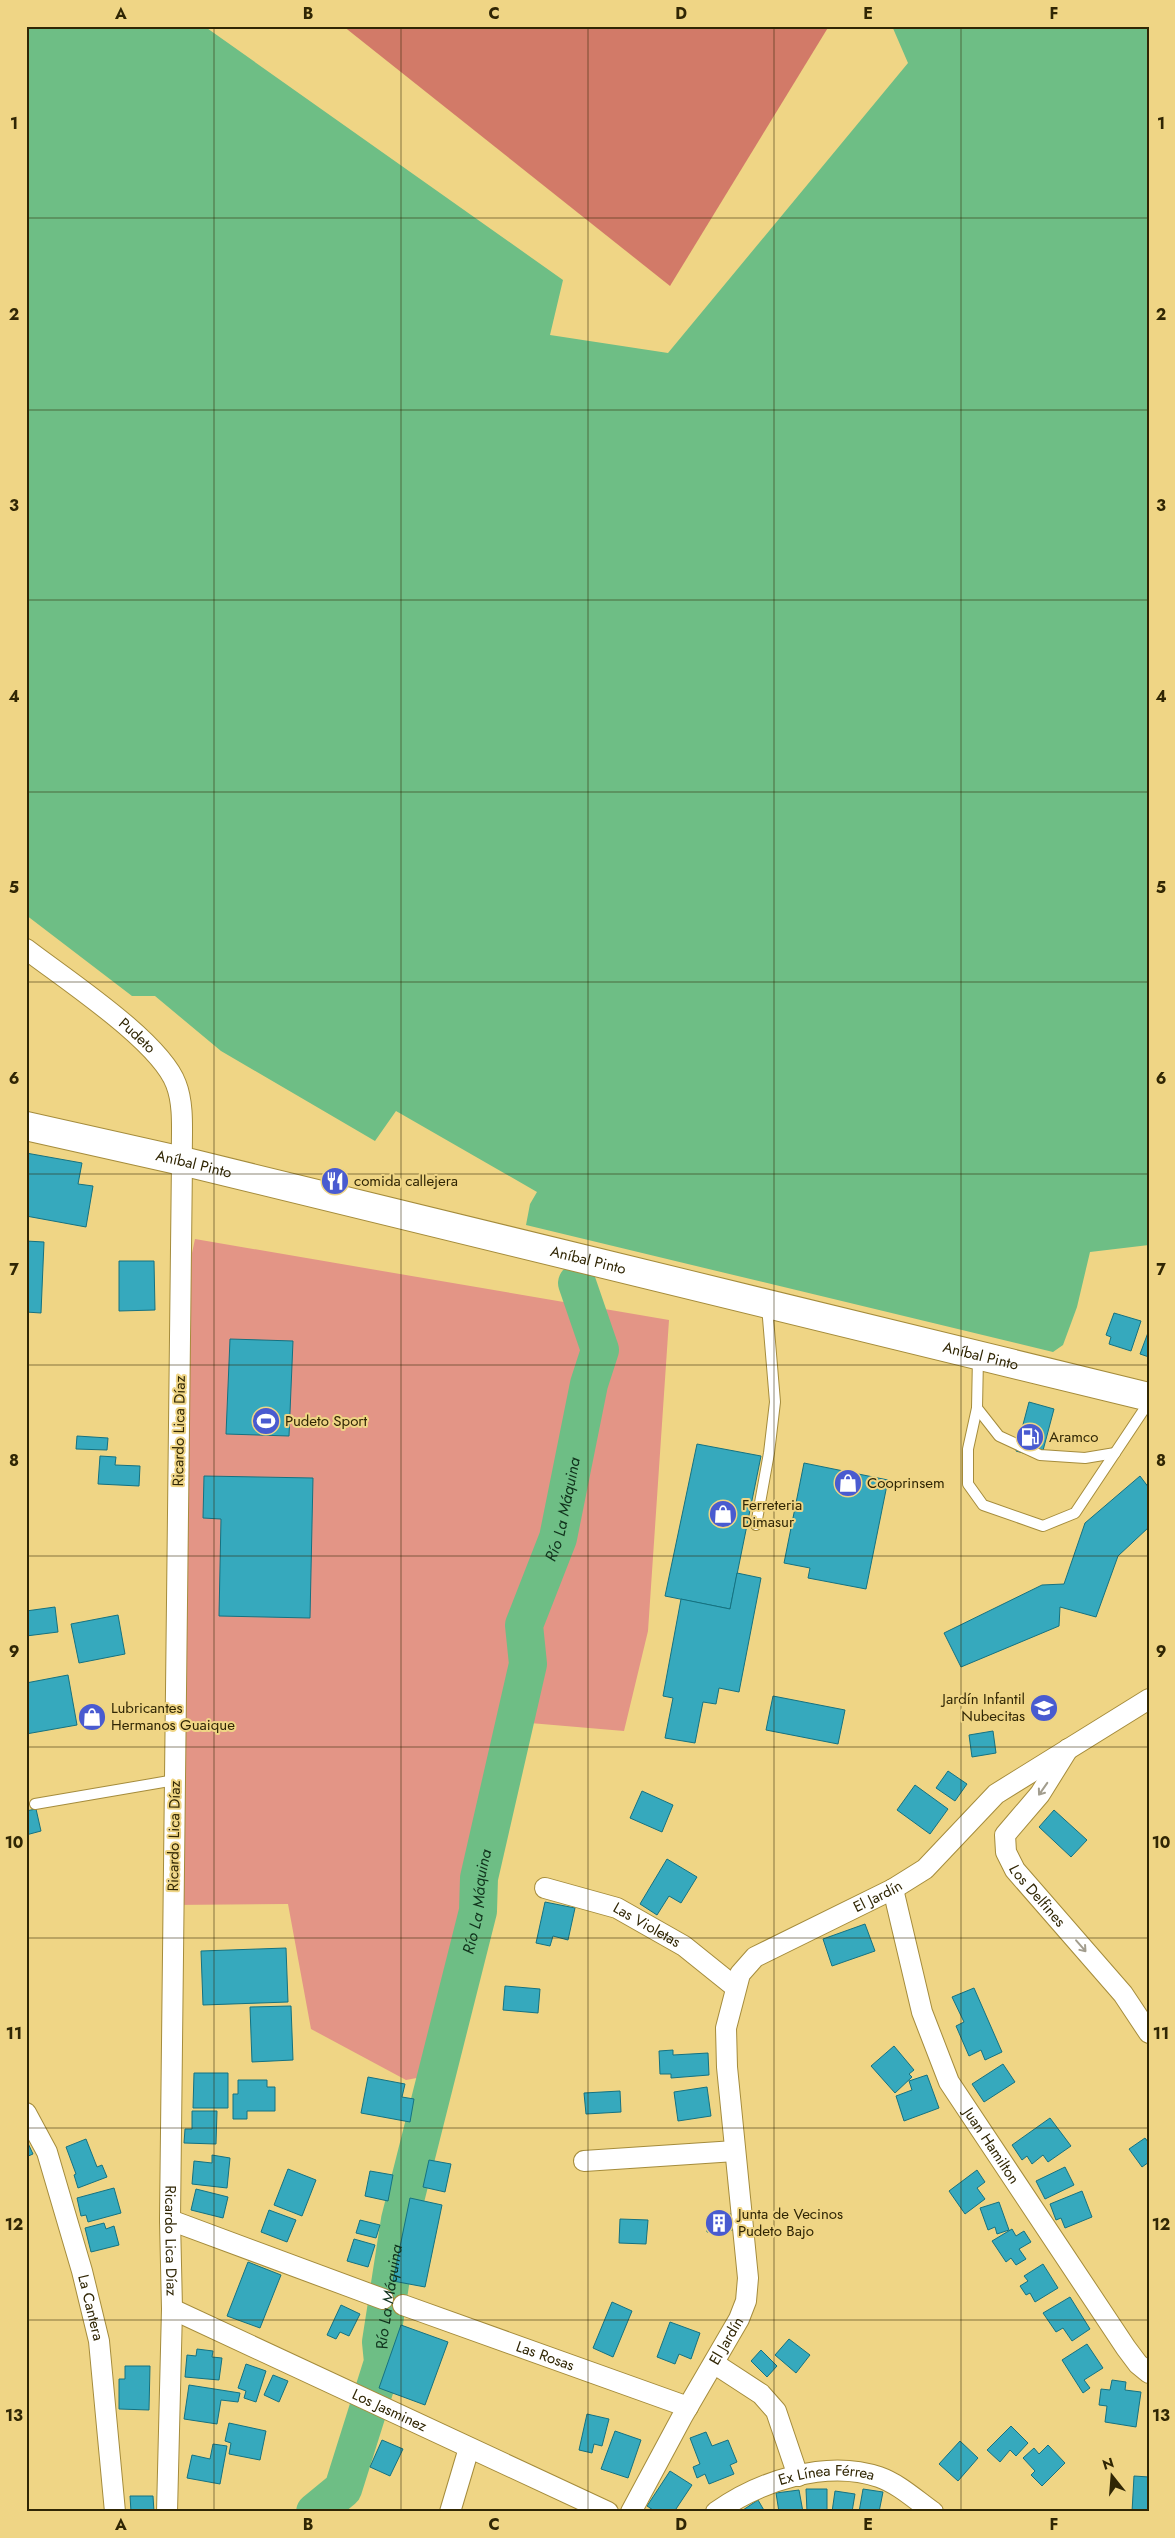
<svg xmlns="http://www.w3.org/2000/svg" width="1175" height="2538" font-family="Jost,sans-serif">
<rect width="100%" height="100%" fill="#efd585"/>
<!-- green -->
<polygon fill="#e39586" points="195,1239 669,1320 648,1631 624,1731 530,1723 454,2071 406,2080 311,2029 288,1904 170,1905 178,1319"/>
<!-- forest -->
<polygon fill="#d27a68" points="343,26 829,26 670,286"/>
<!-- water -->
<polygon fill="#6ebe85" points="26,26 204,26 563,280 550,335 668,353 908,63 892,26 1149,26 1149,1245 1090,1252 1077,1307 1063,1345 1053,1352 526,1225 530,1204 537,1192 396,1111 375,1141 221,1051 155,996 132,996 26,915"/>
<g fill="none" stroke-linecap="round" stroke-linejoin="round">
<!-- river -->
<path stroke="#6ebe85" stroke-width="38" id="s1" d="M315 2512 343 2489 383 2362 381 2342 400 2220 478 1911 479 1878 528 1664 524 1625 558 1538 589 1384 600 1350 577 1283"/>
</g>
<!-- building -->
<g fill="#36a9bd" stroke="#157281">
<polygon points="26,1153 82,1163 78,1184 93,1186 86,1227 26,1216"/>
<polygon points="26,1241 44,1242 41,1313 26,1312"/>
<polygon points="119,1261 154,1261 155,1310 119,1311"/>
<polygon points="1114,1313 1141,1321 1131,1351 1109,1344 1111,1337 1106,1335"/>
<polygon points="1149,1330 1149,1357 1140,1354"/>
<polygon points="230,1339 293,1341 289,1436 226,1434"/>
<polygon points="1029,1402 1054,1409 1041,1458 1016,1451"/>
<polygon points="77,1436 108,1438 107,1450 76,1449"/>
<polygon points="697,1444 761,1456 730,1609 665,1596"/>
<polygon points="100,1456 116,1457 115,1465 140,1466 139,1486 98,1484"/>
<polygon points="804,1463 888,1480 866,1589 808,1578 810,1568 784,1563"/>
<polygon points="204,1476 313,1478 310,1618 219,1616 221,1519 203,1518"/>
<polygon points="1140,1476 1149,1488 1149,1527 1118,1556 1096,1617 1060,1607 1059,1626 961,1667 944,1633 1042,1585 1064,1584 1085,1523"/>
<polygon points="737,1573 761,1578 739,1692 719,1688 716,1704 703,1702 695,1743 665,1738 673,1698 663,1696 681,1599 730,1609"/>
<polygon points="55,1607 58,1632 26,1636 26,1611"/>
<polygon points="118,1615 125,1654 79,1663 71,1624"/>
<polygon points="68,1675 77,1725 26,1734 26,1683"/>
<polygon points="773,1696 845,1710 838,1744 766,1730"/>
<polygon points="993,1731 996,1753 972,1757 969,1735"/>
<polygon points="948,1771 967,1784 955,1801 936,1788"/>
<polygon points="915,1785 948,1809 930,1834 897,1810"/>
<polygon points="642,1791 673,1805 662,1832 630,1818"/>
<polygon points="36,1809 41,1831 26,1835 26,1811"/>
<polygon points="1054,1810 1087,1840 1071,1857 1039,1827"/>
<polygon points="667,1859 697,1877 681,1903 669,1896 657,1915 640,1904"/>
<polygon points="545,1902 575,1908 568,1940 553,1936 550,1946 536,1943"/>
<polygon points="865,1924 875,1951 832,1966 823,1939"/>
<polygon points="286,1948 288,2002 203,2005 201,1951"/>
<polygon points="505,1986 540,1989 538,2013 503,2010"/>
<polygon points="974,1988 1002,2052 985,2060 981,2050 969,2056 956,2026 964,2022 952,1997"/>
<polygon points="291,2006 293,2060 252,2062 250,2007"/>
<polygon points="894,2046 914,2070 909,2074 912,2077 895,2093 871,2066"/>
<polygon points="673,2050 673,2055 708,2053 709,2075 671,2078 671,2074 660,2074 659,2051"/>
<polygon points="1003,2064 1015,2082 984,2102 972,2084"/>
<polygon points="194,2073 228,2073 228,2108 193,2108"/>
<polygon points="927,2075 939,2108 904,2121 896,2096 912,2090 909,2081"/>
<polygon points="368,2077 405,2084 402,2097 414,2099 410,2122 361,2113"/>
<polygon points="238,2080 267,2080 267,2087 275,2087 275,2111 247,2111 247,2119 233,2119 233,2094 238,2094"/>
<polygon points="707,2087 711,2116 678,2121 674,2092"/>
<polygon points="620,2091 621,2112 586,2114 584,2093"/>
<polygon points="192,2111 217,2111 216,2144 184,2143 185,2129 192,2129"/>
<polygon points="1050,2118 1071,2146 1048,2162 1043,2155 1032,2164 1027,2156 1022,2160 1012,2145"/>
<polygon points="1145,2138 1149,2143 1149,2162 1142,2167 1129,2149"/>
<polygon points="26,2139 33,2154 26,2157"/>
<polygon points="86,2139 97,2167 102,2165 107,2177 78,2188 74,2175 76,2174 66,2147"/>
<polygon points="212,2155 230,2158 227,2188 192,2184 194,2161 212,2163"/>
<polygon points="429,2160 451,2164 445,2192 423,2187"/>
<polygon points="1065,2167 1074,2185 1045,2199 1036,2181"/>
<polygon points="288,2169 316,2180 302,2216 274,2205"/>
<polygon points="977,2170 985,2182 977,2188 985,2199 965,2214 949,2191"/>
<polygon points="370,2171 393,2175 388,2201 365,2196"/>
<polygon points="114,2188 121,2213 88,2222 86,2215 81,2216 77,2198"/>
<polygon points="196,2189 228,2197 223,2218 191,2210"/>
<polygon points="1082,2191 1092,2217 1065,2228 1061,2218 1056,2220 1050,2204"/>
<polygon points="410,2198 442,2205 425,2287 393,2281"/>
<polygon points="999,2202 1009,2230 997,2234 995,2227 988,2230 980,2208"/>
<polygon points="269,2210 296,2220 287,2242 261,2232"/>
<polygon points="731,2214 733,2230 707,2232 707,2216"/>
<polygon points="620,2219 648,2220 646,2244 619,2243"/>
<polygon points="360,2220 380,2225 376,2238 356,2233"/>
<polygon points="104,2223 106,2229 114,2226 119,2245 91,2252 85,2228"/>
<polygon points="1012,2229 1016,2236 1024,2231 1031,2242 1019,2249 1026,2259 1016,2265 1011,2258 1006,2262 992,2241"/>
<polygon points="354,2239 375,2245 368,2267 347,2261"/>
<polygon points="248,2262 281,2275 260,2328 227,2316"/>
<polygon points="1043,2264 1058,2288 1035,2302 1030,2293 1026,2295 1020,2286 1028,2281 1024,2276"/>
<polygon points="1070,2297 1090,2329 1072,2341 1063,2328 1056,2332 1043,2313"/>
<polygon points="612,2302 632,2311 613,2357 593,2348"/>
<polygon points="341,2305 360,2314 349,2336 340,2332 336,2339 327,2335"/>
<polygon points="670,2322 700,2333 691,2359 679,2354 675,2364 657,2357"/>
<polygon points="401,2325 448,2342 425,2405 379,2388"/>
<polygon points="789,2339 810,2355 796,2373 775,2355"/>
<polygon points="1087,2344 1103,2368 1084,2380 1090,2388 1083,2393 1062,2360"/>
<polygon points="197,2349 213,2351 212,2357 222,2358 219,2380 185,2377 187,2355 196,2356"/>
<polygon points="761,2350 777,2366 767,2377 751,2361"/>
<polygon points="246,2364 266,2371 256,2402 244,2398 246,2391 238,2388"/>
<polygon points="125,2366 150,2366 149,2410 119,2409 119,2379 125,2379"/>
<polygon points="273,2375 288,2381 279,2402 264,2395"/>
<polygon points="1112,2380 1126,2382 1125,2390 1141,2392 1136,2427 1105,2422 1107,2406 1099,2405 1101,2389 1110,2390"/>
<polygon points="189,2385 240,2393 238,2402 221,2400 217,2424 184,2419"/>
<polygon points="587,2414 609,2419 602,2446 594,2444 592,2453 579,2450"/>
<polygon points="229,2423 266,2431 260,2460 229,2454 231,2443 225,2441"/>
<polygon points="1011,2426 1028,2443 1016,2456 1010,2450 1000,2462 987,2450"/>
<polygon points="615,2431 641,2440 628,2478 601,2469"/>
<polygon points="706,2432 712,2446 728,2440 737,2462 730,2465 734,2474 709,2484 705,2474 697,2478 693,2467 700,2464 690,2438"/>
<polygon points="382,2440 403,2449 390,2476 370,2467"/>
<polygon points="960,2441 978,2458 958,2481 939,2464"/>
<polygon points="213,2444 227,2446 220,2484 187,2478 192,2455 210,2459"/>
<polygon points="1048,2445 1065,2463 1042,2486 1031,2475 1035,2471 1023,2458 1034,2448 1039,2454"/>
<polygon points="670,2471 692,2485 674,2512 656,2512 647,2506"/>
<polygon points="1134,2476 1149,2477 1149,2512 1132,2512"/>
<polygon points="806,2489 827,2489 827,2512 807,2512"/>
<polygon points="863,2489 883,2492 879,2512 859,2512"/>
<polygon points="799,2490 803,2512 779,2512 776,2493"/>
<polygon points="835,2491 855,2494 852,2512 832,2512"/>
<polygon points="130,2496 153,2496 154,2512 131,2512"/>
<polygon points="758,2500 765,2512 740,2512"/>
</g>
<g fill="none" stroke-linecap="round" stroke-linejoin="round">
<defs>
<g id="lane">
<polyline points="978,1357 977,1408 968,1449 968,1484 983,1505 1043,1526 1075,1513 1149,1402"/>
<polyline points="977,1408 999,1436 1040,1455 1085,1458 1115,1453"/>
<polyline points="756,1525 769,1453 775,1402 767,1306"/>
<polyline points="35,1804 175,1780"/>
</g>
<g id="street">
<path id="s2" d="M26 949C65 979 160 1041 176 1084 185 1107 181 1137 182 1161L170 2220 172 2309 167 2512"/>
<path id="s3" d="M1068 1749 1040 1794 1005 1835 1006 1852 1015 1870 1123 1994 1149 2033"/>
<path id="s4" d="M545 1888 617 1908 684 1946 735 1987"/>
<path id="s5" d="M893 1889 922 2012 949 2082 1126 2348 1138 2364 1149 2373"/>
<path id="s6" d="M26 2113 47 2152 82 2271 99 2341 115 2512"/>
<polyline points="584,2161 735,2151"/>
<polyline points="170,2220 383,2299"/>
<path id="s7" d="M403 2305 688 2407"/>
<path id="s8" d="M172 2309 608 2512"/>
<polyline points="715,2364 761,2394 776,2411 798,2476"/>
<polyline points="450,2512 469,2448"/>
<path id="s9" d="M631 2512 682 2417 739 2319 746 2301 748 2278 727 2067 726 2028 740 1974 755 1957 893 1889 925 1869 996 1794 1149 1699"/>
<path id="s10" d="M716 2512C760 2481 826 2459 879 2477 899 2484 916 2500 933 2512"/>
</g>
<g id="primary">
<path id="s11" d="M26 1126 182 1161 1149 1397"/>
</g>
</defs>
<!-- lane casing -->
<use href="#lane" stroke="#a58c3c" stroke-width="12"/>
<!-- street casing -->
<use href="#street" stroke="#a58c3c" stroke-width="22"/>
<!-- primary casing -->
<use href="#primary" stroke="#a58c3c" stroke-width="30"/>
<!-- lane -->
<use href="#lane" stroke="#fff" stroke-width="10"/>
<!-- street -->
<use href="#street" stroke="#fff" stroke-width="20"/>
<!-- primary -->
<use href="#primary" stroke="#fff" stroke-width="28"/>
</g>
<!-- one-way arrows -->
<defs><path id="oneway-shaft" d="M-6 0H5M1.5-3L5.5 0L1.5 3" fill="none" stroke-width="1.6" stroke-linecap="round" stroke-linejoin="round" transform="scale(1.25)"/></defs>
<g stroke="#a29d8e">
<use href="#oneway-shaft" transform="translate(1043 1789) rotate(125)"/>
<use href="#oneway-shaft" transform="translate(1081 1946) rotate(49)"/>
</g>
<!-- grid -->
<path fill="none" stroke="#302604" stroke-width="1" stroke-opacity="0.55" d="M214 26V2512M401 26V2512M588 26V2512M774 26V2512M961 26V2512M26 218H1149M26 410H1149M26 600H1149M26 792H1149M26 982H1149M26 1174H1149M26 1365H1149M26 1556H1149M26 1747H1149M26 1938H1149M26 2128H1149M26 2320H1149"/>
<!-- icons -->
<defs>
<symbol id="restaurant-disc" viewBox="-11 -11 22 22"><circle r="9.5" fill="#495bd0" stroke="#efd585"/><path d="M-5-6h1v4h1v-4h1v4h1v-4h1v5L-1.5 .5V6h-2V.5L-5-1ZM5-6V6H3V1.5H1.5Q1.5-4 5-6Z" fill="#fff"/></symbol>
<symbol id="stadium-disc" viewBox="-11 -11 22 22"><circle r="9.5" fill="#495bd0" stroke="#efd585"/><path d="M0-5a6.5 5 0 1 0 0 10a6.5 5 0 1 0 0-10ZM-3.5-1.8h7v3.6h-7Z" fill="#fff"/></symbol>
<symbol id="fuel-disc" viewBox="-11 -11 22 22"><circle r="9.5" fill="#495bd0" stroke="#efd585"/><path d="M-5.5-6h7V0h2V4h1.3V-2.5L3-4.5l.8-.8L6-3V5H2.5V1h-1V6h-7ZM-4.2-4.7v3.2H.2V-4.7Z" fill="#fff"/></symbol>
<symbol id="shop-disc" viewBox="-11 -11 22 22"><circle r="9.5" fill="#495bd0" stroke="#efd585"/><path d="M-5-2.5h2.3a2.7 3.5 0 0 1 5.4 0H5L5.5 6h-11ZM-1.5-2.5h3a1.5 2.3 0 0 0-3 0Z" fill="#fff"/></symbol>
<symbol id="school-disc" viewBox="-11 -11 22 22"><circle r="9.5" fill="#495bd0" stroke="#efd585"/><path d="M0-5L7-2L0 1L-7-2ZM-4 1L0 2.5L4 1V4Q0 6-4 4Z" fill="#fff"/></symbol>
<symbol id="building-disc" viewBox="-11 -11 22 22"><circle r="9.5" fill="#495bd0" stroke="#efd585"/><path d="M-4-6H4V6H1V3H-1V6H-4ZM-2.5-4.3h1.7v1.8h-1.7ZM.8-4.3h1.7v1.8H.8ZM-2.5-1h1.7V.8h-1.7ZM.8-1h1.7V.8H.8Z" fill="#fff"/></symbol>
</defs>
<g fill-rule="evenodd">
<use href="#restaurant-disc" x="319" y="1165" width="32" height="32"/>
<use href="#stadium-disc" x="250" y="1405" width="32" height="32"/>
<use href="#fuel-disc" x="1014" y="1421" width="32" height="32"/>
<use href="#shop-disc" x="832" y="1467" width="32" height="32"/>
<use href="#shop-disc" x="707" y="1498" width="32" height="32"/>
<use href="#school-disc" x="1028" y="1692" width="32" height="32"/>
<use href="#shop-disc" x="76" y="1701" width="32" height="32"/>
<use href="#building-disc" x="703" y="2207" width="32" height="32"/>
</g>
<g text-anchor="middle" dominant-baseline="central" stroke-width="4" stroke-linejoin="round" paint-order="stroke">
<!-- street labels -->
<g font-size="15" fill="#302604" stroke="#efd585">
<text stroke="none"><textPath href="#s2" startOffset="141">Pudeto</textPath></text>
<text stroke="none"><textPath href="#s11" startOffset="172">Aníbal Pinto</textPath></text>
<text stroke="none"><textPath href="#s11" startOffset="578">Aníbal Pinto</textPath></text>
<text stroke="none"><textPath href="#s11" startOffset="982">Aníbal Pinto</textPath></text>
<text transform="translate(179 1431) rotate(-89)">Ricardo Lica Díaz</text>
<text transform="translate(174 1836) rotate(-89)">Ricardo Lica Díaz</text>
<text stroke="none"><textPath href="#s3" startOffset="178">Los Delfines</textPath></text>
<text stroke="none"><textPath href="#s9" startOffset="730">El Jardín</textPath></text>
<text stroke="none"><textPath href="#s4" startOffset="109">Las Violetas</textPath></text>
<text stroke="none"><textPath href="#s5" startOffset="278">Juan Hamilton</textPath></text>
<text stroke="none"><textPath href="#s2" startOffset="1361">Ricardo Lica Díaz</textPath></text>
<text stroke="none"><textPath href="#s6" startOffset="206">La Cantera</textPath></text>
<text stroke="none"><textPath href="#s9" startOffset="196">El Jardín</textPath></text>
<text stroke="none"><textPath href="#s7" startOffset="151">Las Rosas</textPath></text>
<text stroke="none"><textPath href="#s8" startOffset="240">Los Jasminez</textPath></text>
<text stroke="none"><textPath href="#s10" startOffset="119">Ex Línea Férrea</textPath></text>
</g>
<!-- poi labels -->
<g font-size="15" fill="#302604" stroke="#efd585" text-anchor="start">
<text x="354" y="1181">comida callejera</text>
<text x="285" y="1421">Pudeto Sport</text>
<text x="1049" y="1437">Aramco</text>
<text x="867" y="1483">Cooprinsem</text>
<text x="742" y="1505">Ferreteria<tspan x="742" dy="17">Dimasur</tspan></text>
<text x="1025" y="1699" text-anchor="end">Jardín Infantil<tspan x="1025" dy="17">Nubecitas</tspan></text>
<text x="111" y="1708">Lubricantes<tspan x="111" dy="17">Hermanos Guaique</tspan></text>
<text x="738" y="2214">Junta de Vecinos<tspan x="738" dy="17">Pudeto Bajo</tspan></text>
</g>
<!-- water labels -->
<g font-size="16" font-style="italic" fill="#10321c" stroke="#efd585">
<text stroke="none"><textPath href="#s1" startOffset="1046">Río La Máquina</textPath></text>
<text stroke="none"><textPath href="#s1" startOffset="641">Río La Máquina</textPath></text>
<text stroke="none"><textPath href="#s1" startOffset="235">Río La Máquina</textPath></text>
</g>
</g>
<!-- border -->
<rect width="1175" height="2538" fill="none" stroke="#efd585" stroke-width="55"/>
<!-- north arrow -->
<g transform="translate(1112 2476) rotate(343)" stroke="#efd585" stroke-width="4" paint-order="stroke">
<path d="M0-4L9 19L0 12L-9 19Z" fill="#302604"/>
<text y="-8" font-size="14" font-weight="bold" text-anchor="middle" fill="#302604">N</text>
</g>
<rect x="28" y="28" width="1120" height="2482" fill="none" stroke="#302604" stroke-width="2"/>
<g font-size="16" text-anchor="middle" font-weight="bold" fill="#302604">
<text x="121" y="19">A</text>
<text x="308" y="19">B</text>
<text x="494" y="19">C</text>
<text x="681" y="19">D</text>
<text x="868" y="19">E</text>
<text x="1054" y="19">F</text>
<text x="14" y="129">1</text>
<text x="1161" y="129">1</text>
<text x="14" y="320">2</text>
<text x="1161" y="320">2</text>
<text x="14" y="511">3</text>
<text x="1161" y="511">3</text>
<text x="14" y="702">4</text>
<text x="1161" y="702">4</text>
<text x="14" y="893">5</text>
<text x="1161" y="893">5</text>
<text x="14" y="1084">6</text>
<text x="1161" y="1084">6</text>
<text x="14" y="1275">7</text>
<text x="1161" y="1275">7</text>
<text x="14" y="1466">8</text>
<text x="1161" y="1466">8</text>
<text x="14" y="1657">9</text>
<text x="1161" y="1657">9</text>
<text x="14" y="1848">10</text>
<text x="1161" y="1848">10</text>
<text x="14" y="2039">11</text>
<text x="1161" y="2039">11</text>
<text x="14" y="2230">12</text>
<text x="1161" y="2230">12</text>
<text x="14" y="2421">13</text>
<text x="1161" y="2421">13</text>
<text x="121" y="2530">A</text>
<text x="308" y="2530">B</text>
<text x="494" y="2530">C</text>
<text x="681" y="2530">D</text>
<text x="868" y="2530">E</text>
<text x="1054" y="2530">F</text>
</g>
</svg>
